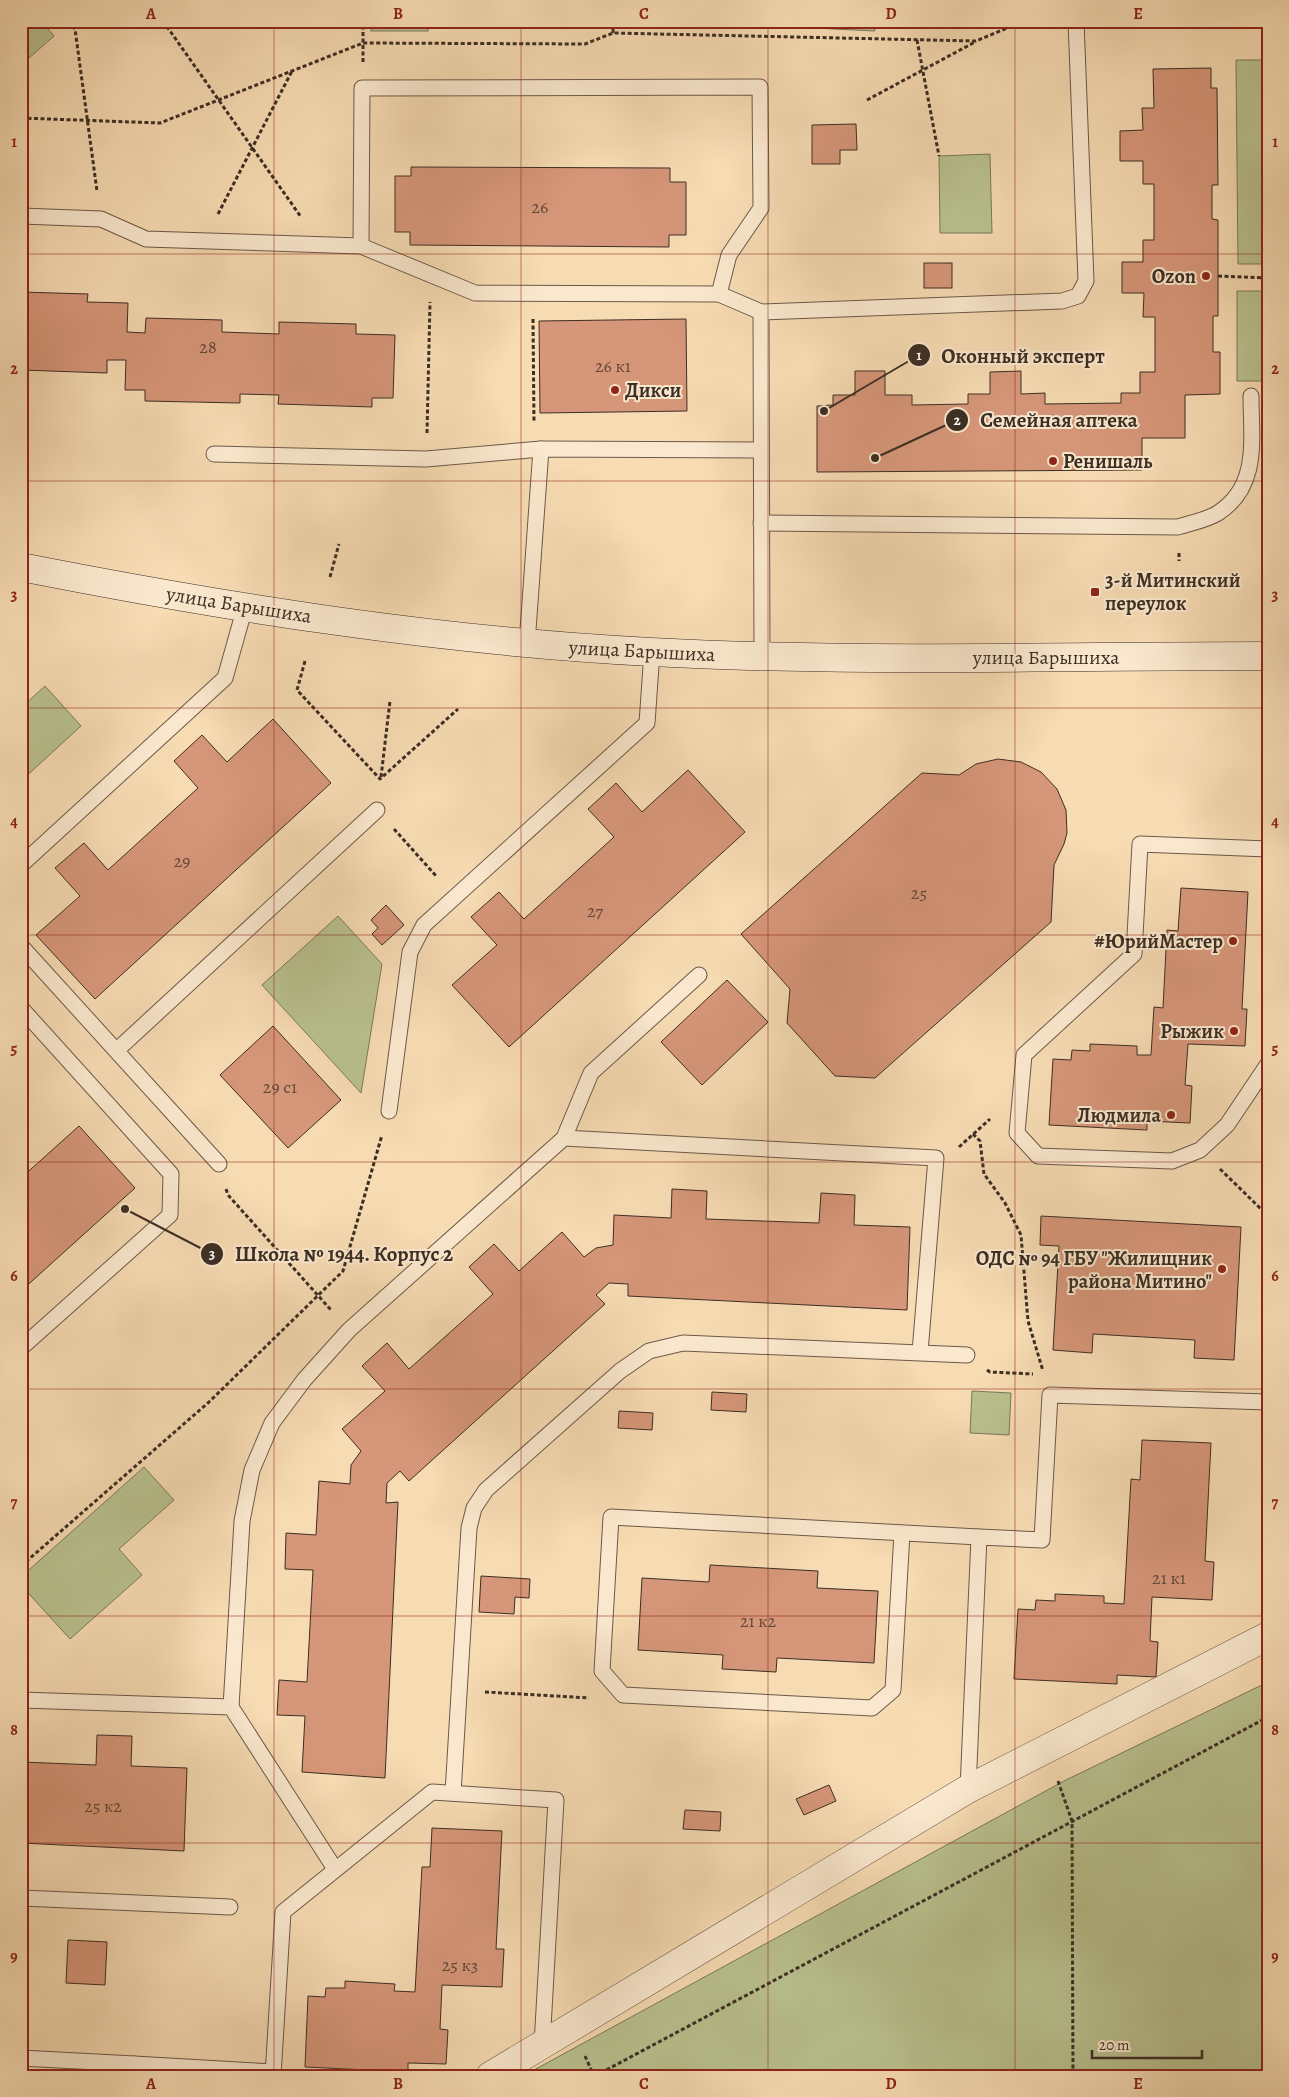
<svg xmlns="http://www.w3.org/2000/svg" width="1289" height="2097" font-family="Alegreya,serif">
<rect width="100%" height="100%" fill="#f7dbb3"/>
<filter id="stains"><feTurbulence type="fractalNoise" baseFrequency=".004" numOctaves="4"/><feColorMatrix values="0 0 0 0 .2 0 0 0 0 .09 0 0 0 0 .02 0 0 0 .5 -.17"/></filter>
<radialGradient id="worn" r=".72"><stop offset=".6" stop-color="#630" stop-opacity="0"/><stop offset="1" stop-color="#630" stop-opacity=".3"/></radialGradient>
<!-- green -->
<g fill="#b9c18f" stroke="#7a785a">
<polygon points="21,21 41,21 54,36 21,65"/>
<rect x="371" y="21" width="57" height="10"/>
<polygon points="657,21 784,21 784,27"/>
<polygon points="814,21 875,21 875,31 813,28"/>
<polygon points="1236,60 1263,60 1264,264 1238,264"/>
<polygon points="990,154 992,233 940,233 939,156"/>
<polygon points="1237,291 1263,291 1264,381 1237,381"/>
<polygon points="45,686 81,726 21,781 21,708"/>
<polygon points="338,916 382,964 361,1093 262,985"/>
<polygon points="972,1391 1011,1393 1009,1435 970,1433"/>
<polygon points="144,1467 174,1500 119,1549 142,1575 70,1639 21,1585 21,1577"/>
<polygon points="1268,1682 1268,2076 523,2076 1064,1781"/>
</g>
<!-- building -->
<g fill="#d69679" stroke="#3c2e24">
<polygon points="1211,68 1211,88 1217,88 1218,185 1212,185 1212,219 1218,220 1218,316 1213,316 1213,352 1220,352 1220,394 1185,395 1185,438 1142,438 1142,470 817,472 817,406 833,405 833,395 855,395 855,371 885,371 885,395 912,395 912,405 968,404 968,394 990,394 990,372 1021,371 1021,394 1045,393 1045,404 1121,403 1121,393 1140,393 1140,372 1155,372 1155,317 1143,317 1144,293 1122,293 1122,262 1143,262 1143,240 1154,240 1154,184 1143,184 1143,161 1120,161 1120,131 1143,130 1142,108 1154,108 1153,69"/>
<polygon points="856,124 857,150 840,150 840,164 812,164 812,125"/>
<polygon points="411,167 670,168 670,182 686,182 686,235 669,235 669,247 410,245 410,232 395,232 395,176 411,176"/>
<rect x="924" y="263" width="28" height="25"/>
<polygon points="21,292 88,294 87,302 128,303 127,332 145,333 146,318 222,320 222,332 279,334 279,322 356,324 356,334 395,335 393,398 372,398 372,407 278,404 279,395 240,394 240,403 145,401 145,390 125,390 126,360 107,360 107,373 21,370"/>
<polygon points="686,319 687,411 540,413 539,321"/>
<polygon points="273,719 331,783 95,999 36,935 80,896 55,868 84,843 108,870 198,788 174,761 202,735 227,762"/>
<polygon points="998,759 1021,762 1041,772 1057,789 1066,810 1067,833 1064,844 1054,865 1051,922 875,1078 835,1076 787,1023 790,989 741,934 922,773 959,775 976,764"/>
<polygon points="688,770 745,832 509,1047 452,985 497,945 471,917 499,892 524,919 614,837 588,809 600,798 616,783 642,812"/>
<polygon points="1181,888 1248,892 1242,1009 1247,1009 1245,1046 1188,1044 1185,1085 1192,1086 1190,1123 1147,1121 1147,1130 1049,1125 1053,1059 1071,1060 1072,1050 1090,1051 1090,1044 1137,1046 1137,1055 1151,1055 1154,1007 1163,1008 1167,930 1178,931"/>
<polygon points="386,905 404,925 382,945 372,934 378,928 371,920"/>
<polygon points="727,980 768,1022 702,1085 661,1042"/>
<polygon points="273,1026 341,1100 288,1148 220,1075"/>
<polygon points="79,1126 135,1188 21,1291 21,1178"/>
<polygon points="672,1189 707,1191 706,1219 819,1223 821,1193 855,1195 854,1225 910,1227 907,1310 628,1296 628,1284 609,1283 596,1295 605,1304 409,1481 400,1471 387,1483 386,1503 398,1502 385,1778 302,1772 305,1716 277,1715 278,1698 279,1680 307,1682 313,1570 285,1569 286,1533 316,1535 319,1481 350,1484 351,1465 361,1451 342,1429 385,1391 362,1366 387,1343 409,1369 493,1294 469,1267 494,1244 519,1271 562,1232 584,1257 596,1248 613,1245 614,1215 671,1218"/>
<polygon points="1041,1216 1241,1227 1234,1360 1194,1358 1195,1340 1093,1334 1092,1353 1053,1350 1059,1246 1040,1245"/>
<polygon points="712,1392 747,1394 746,1412 711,1410"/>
<polygon points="619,1411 653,1413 652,1430 618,1428"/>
<polygon points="1142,1440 1211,1443 1205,1561 1214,1562 1212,1600 1152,1597 1150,1641 1158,1642 1156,1677 1117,1675 1117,1684 1014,1679 1018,1609 1035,1610 1036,1600 1055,1601 1055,1594 1104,1596 1104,1603 1124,1604 1131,1479 1140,1480"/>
<polygon points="710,1565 818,1571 817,1588 878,1591 874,1663 777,1658 776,1672 722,1669 723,1655 638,1650 642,1578 709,1582"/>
<polygon points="481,1576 530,1579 529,1598 515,1597 514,1614 479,1612"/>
<polygon points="97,1735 132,1736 131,1766 187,1768 184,1851 21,1843 21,1762 96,1765"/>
<polygon points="829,1785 836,1801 804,1815 796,1799"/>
<polygon points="685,1810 721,1812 720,1831 683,1829"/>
<polygon points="432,1828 502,1831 496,1949 504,1949 502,1987 442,1985 440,2029 448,2030 446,2064 408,2063 408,2072 305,2067 308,1996 325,1997 326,1988 345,1988 345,1981 395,1984 394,1991 415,1992 422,1867 430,1867"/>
<polygon points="68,1940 107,1942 105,1985 66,1983"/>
</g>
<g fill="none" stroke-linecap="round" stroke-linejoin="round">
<defs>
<g id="lane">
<polyline points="21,216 101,219 146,239 361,246 475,293 719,294"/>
<polyline points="361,246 362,88 760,87 761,208 729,255 719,294 761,312 762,656"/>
<polyline points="761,312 1062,301 1078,296 1086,281 1076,21"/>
<polyline points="214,454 426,459 541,449 761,450"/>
<path d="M761 523 1178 527C1191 523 1207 520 1218 513 1260 486 1251 439 1251 396"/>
<polyline points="527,644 541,449"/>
<polyline points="1268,849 1140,844 1134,954 1024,1055 1017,1133 1038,1156 1172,1161 1200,1150 1227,1125 1268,1064"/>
<polyline points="21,865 225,678 245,607"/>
<polyline points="21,946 219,1164"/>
<polyline points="21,1008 171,1174 170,1215 21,1348"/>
<polyline points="117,1050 377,810"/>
<polyline points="389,1111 410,952 424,925 647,723 652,652"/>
<polyline points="564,1138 936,1158 920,1352"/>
<polyline points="902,1533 893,1690 872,1708 623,1695 602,1671 611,1517 979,1537"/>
<polyline points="21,1700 231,1707 335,1869"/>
<polyline points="231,1707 242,1521 252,1470 272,1423 304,1380 349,1330 564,1138 591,1073 699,975"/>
<polyline points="968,1789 979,1537 1042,1540 1050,1395 1268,1402"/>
<polyline points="453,1793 469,1528 474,1508 486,1490 620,1371 649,1351 683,1343 967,1355"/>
<polyline points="21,1898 230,1907"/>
<polyline points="21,2058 134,2064"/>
<polyline points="133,2076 134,2064 273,2072"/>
<polyline points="273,2076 283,1912 432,1792 556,1800 542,2045"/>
</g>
<polyline id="street" points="490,2076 968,1789 1268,1636"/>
<path id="secondary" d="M21 567C229 608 439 641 651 652 856 663 1062 656 1268 656"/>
</defs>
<!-- lane casing -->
<use href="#lane" stroke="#6b5948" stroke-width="17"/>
<!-- street casing -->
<use href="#street" stroke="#6b5948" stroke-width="29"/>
<!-- secondary casing -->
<use href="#secondary" stroke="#3c2e24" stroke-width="29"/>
<!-- path -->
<g stroke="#3c2e24" stroke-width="3" stroke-dasharray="4 2.5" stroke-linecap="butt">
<polyline points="68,21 75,29 97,191"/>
<polyline points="163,21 301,217"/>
<polyline points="613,33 613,21"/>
<polyline points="917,40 939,156"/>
<polyline points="363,62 363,21"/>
<polyline points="867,100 975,42"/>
<polyline points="21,118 160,123 363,43 585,44 613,33 976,41 1024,21"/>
<polyline points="218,214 292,71"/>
<polyline points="1218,276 1268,278"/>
<polyline points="533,319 534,423"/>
<polyline points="427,433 430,302"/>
<polyline points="1179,553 1179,561"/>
<polyline points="330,577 339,544"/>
<polyline points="305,661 297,690 380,779 458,709"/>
<polyline points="381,777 390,701"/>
<polyline points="394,829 437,877"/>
<polyline points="973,1134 980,1141 984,1174 1005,1203 1021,1235 1028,1321 1043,1371"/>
<polyline points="959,1147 990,1119"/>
<polyline points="1220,1169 1260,1208 1268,1212"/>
<polyline points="226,1189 228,1195 331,1310"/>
<polyline points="987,1370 990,1372 1033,1374"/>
<polyline points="21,1566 209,1402 343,1271 382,1135"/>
<polyline points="485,1692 589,1698"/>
<polyline points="1058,1781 1072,1821 1073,2076"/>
<polyline points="585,2056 594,2076"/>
<polyline points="595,2076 1268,1717"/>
</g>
<!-- lane -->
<use href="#lane" stroke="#fae8ce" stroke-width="15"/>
<!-- street -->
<use href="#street" stroke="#fae8ce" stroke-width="28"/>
<!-- secondary -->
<use href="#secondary" stroke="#fae8ce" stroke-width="28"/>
</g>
<!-- grid -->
<path fill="none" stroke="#8f2418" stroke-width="1" stroke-opacity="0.55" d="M274 21V2076M521 21V2076M768 21V2076M1015 21V2076M21 254H1268M21 481H1268M21 708H1268M21 935H1268M21 1162H1268M21 1389H1268M21 1616H1268M21 1843H1268"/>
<!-- markers -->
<g fill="#8f2418" stroke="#fae8ce" stroke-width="2">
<circle cx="1206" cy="276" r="5"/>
<circle cx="615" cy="390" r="5"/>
<circle cx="1053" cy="461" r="5"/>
<rect x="1090" y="587" width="10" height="10" rx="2.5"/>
<circle cx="1233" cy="941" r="5"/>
<circle cx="1234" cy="1031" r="5"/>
<circle cx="1171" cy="1115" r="5"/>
<circle cx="1222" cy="1269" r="5"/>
</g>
<g text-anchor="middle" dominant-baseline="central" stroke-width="4" stroke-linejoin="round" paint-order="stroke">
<!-- number labels -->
<g font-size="18" fill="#624839">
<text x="540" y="207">26</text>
<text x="208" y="347">28</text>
<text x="613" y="366">26 к1</text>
<text x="182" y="861">29</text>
<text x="919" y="893">25</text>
<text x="595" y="911">27</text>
<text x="280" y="1087">29 с1</text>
<text x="1169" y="1578">21 к1</text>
<text x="758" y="1621">21 к2</text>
<text x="103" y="1806">25 к2</text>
<text x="460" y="1965">25 к3</text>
</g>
<!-- poi labels -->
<g font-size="20" font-weight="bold" fill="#3c2e24" stroke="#fae8ce" text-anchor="end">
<text x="1196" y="276">Ozon</text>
<text x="625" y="390" text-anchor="start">Дикси</text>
<text x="1063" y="461" text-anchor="start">Ренишаль</text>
<text x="1105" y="580" text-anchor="start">3-й Митинский<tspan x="1105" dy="23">переулок</tspan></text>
<text x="1223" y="941">#ЮрийМастер</text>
<text x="1224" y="1031">Рыжик</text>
<text x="1161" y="1115">Людмила</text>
<text x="1212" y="1258">ОДС № 94 ГБУ "Жилищник<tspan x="1212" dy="23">района Митино"</tspan></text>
</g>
<!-- street labels -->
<g font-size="20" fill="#3c2e24" stroke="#fae8ce">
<text transform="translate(239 605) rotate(9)">улица Барышиха</text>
<text transform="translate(642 651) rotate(3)">улица Барышиха</text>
<text x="1046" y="657">улица Барышиха</text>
</g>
</g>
<!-- callouts -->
<path fill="none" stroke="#3c2e24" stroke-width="2" d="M824 411L919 355M875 458L957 420M125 1209L212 1254"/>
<g fill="#3c2e24" stroke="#fae8ce" stroke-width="2">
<circle cx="824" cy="411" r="5"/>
<circle cx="875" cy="458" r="5"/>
<circle cx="125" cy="1209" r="5"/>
<circle cx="919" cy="355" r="12"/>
<circle cx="957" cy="420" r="12"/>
<circle cx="212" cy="1254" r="12"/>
</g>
<g font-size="15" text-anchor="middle" font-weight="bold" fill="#fff">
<text x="919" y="360">1</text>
<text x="957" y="425">2</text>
<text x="212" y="1259">3</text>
</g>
<g font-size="21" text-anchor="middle" font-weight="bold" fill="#3c2e24" stroke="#fae8ce" stroke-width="4" stroke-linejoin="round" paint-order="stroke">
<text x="1023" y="363">Оконный эксперт</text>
<text x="1059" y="427">Семейная аптека</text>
<text x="344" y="1261">Школа № 1944. Корпус 2</text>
</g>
<!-- margin -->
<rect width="1289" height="2097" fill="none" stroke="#f7dbb3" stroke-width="55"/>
<!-- scale -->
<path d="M1092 2050v8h110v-8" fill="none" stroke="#3c2e24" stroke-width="2.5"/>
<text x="1099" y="2050" font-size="15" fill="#3c2e24" stroke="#fae8ce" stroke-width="4" paint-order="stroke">20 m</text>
<rect x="28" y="28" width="1234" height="2042" fill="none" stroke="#8f2418" stroke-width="2"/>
<g font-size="16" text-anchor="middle" font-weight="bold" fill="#8f2418">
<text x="151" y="19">A</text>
<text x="398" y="19">B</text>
<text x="644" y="19">C</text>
<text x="891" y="19">D</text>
<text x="1138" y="19">E</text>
<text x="14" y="147">1</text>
<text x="1275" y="147">1</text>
<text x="14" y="374">2</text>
<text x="1275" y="374">2</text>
<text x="14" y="600">3</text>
<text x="1275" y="600">3</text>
<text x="14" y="827">4</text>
<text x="1275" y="827">4</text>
<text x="14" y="1054">5</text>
<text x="1275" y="1054">5</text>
<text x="14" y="1281">6</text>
<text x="1275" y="1281">6</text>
<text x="14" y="1508">7</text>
<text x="1275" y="1508">7</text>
<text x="14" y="1735">8</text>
<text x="1275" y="1735">8</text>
<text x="14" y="1962">9</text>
<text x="1275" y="1962">9</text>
<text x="151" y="2089">A</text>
<text x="398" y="2089">B</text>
<text x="644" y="2089">C</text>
<text x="891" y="2089">D</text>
<text x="1138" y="2089">E</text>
</g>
<rect width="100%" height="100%" filter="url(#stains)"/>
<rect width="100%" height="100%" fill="url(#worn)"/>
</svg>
